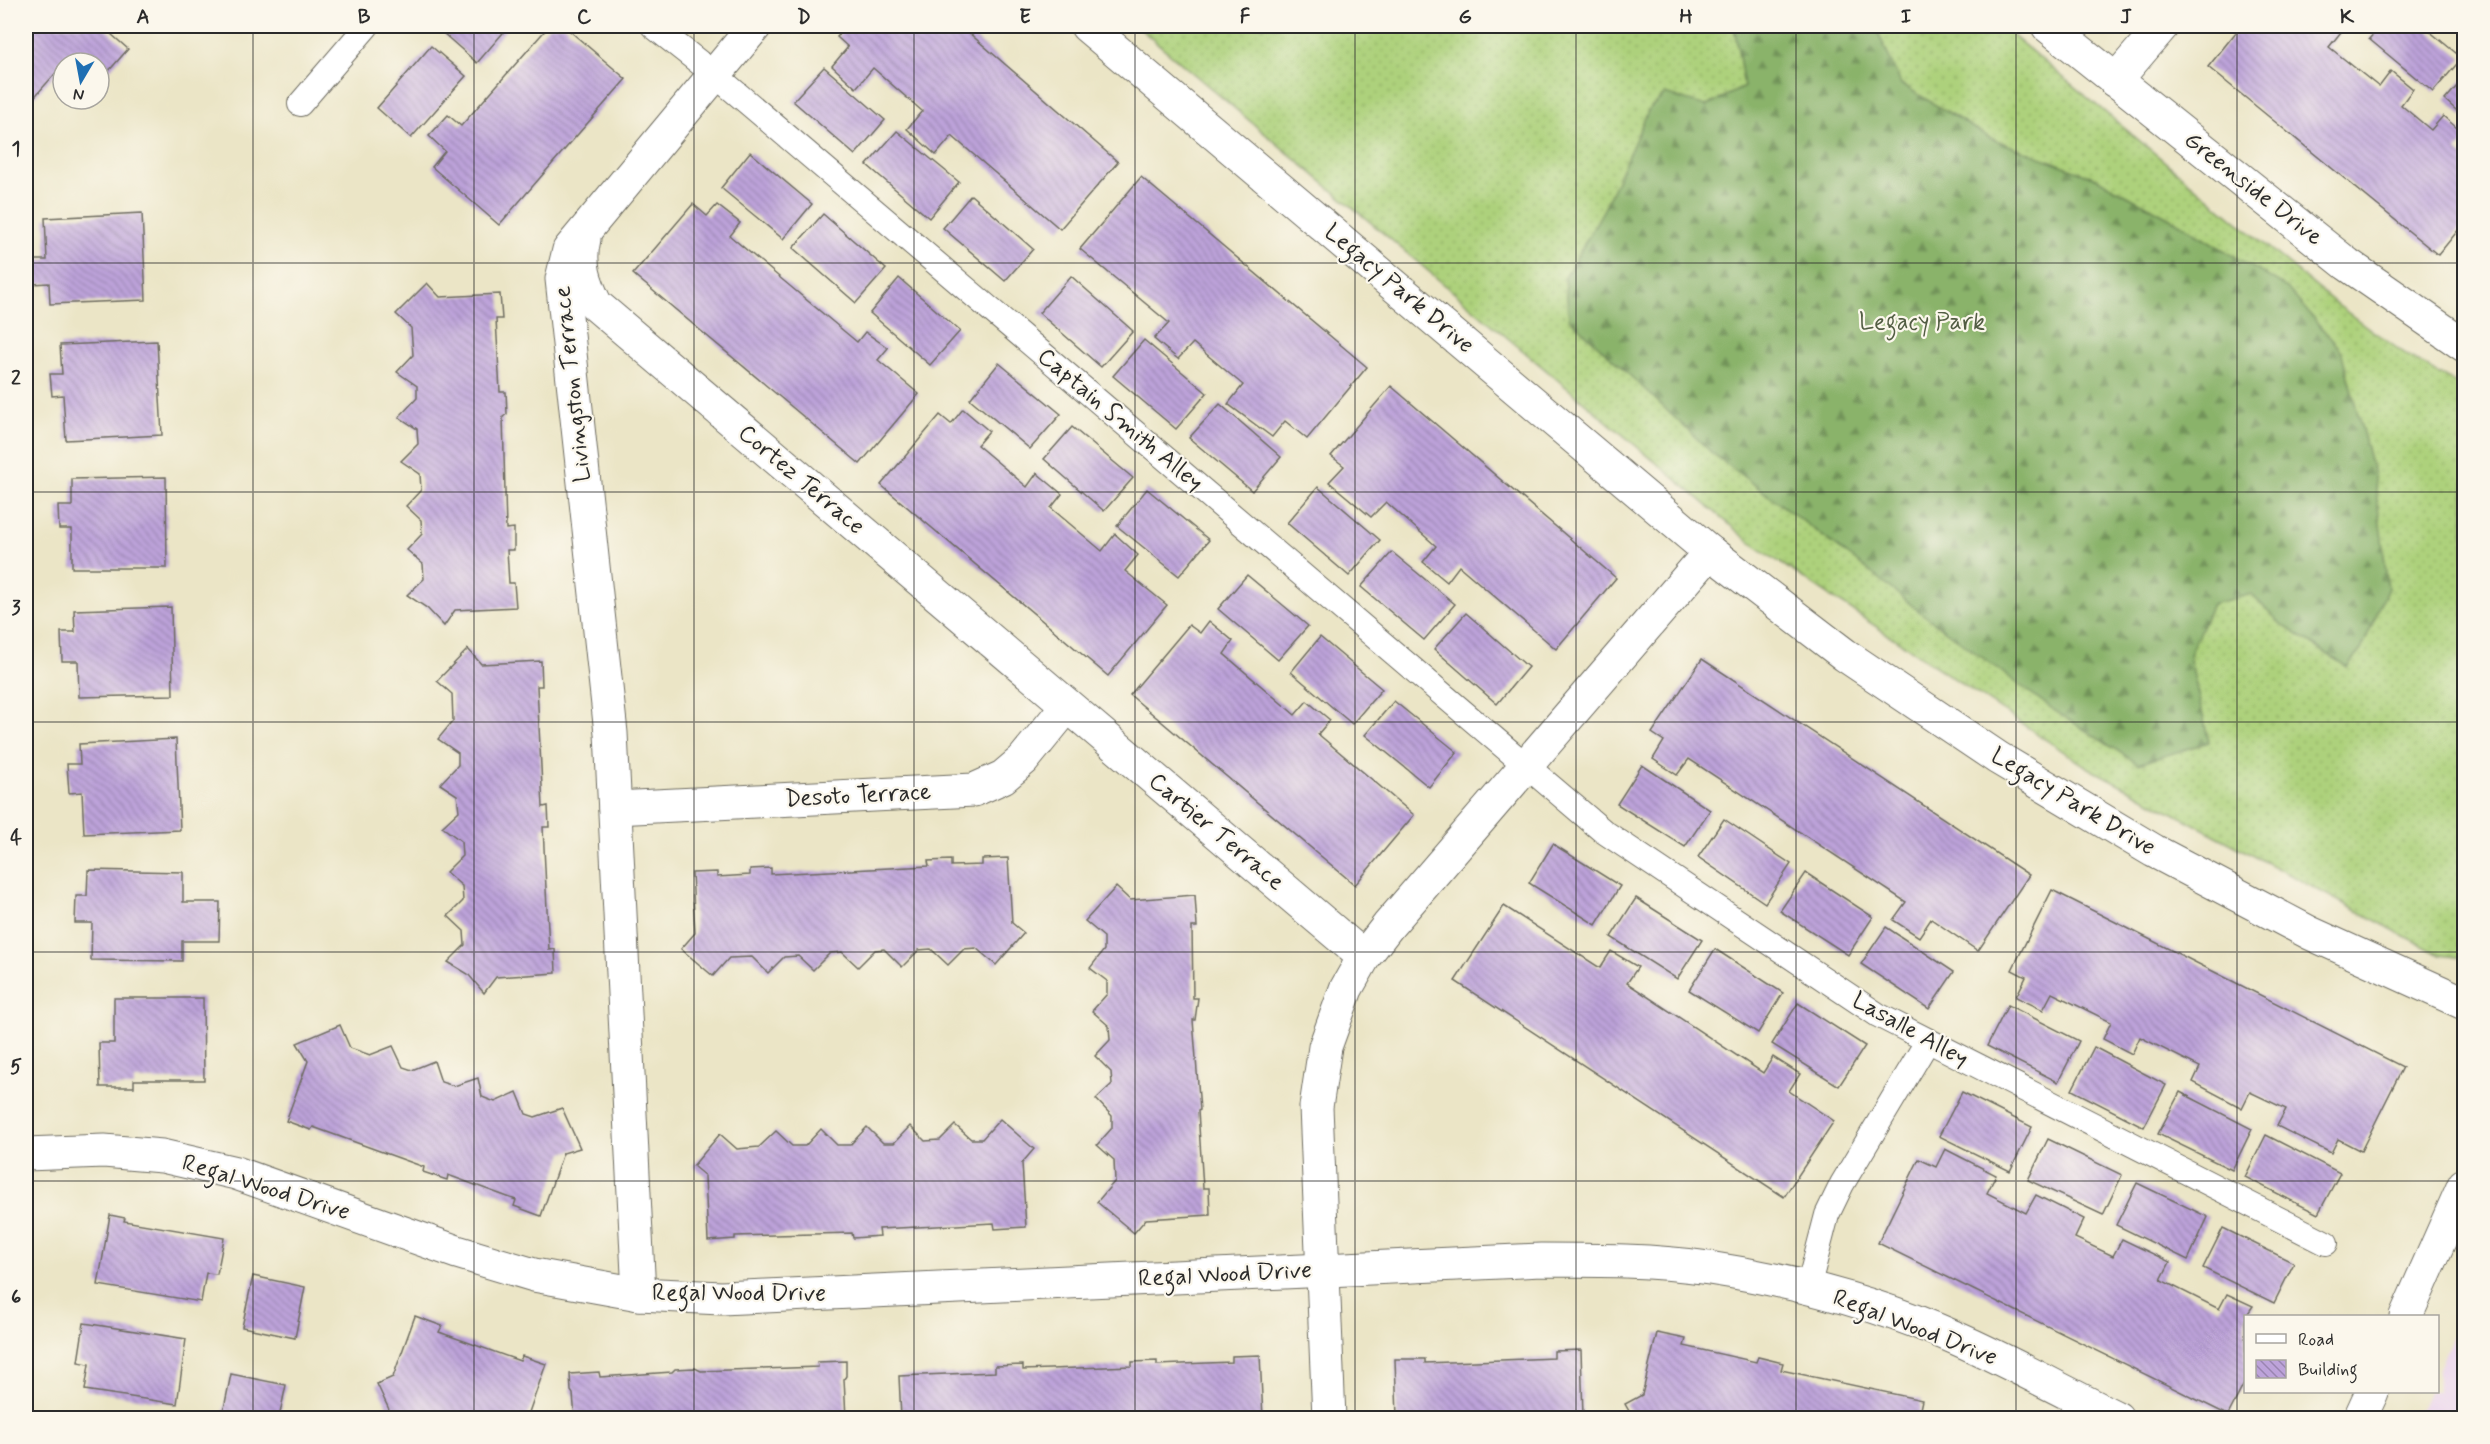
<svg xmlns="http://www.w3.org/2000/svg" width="2490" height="1444" font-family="Mynerve,sans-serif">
<defs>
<pattern id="grass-dots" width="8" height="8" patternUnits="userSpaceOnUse" patternTransform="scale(1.5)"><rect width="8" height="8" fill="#add17b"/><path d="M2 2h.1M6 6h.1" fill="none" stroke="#95b46a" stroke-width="1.8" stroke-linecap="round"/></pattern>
<pattern id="forest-firs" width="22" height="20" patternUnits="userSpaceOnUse" patternTransform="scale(1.5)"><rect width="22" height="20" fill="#8ab36b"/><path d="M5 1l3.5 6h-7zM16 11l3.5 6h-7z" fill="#719258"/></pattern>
<pattern id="building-back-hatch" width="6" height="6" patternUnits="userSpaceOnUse" patternTransform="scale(1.5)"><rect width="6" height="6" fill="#bda3da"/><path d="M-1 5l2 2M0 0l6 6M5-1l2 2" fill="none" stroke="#9a85b1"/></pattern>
</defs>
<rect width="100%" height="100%" fill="#fbf7ec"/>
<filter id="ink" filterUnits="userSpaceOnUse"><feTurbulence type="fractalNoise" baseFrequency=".0167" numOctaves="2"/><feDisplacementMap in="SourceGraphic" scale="12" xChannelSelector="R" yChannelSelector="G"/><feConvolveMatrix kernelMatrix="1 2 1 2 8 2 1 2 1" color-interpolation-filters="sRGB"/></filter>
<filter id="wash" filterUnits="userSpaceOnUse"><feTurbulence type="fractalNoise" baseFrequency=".008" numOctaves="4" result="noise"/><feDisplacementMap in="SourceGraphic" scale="24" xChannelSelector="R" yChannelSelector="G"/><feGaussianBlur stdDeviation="1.35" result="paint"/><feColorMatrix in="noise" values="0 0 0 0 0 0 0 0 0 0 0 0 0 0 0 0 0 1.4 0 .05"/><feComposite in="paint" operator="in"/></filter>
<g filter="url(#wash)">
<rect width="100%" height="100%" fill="#ebe5c6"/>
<!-- built -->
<polygon fill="#e9d2ed" points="2464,1310 2464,1418 2416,1418 2428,1392 2438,1392 2438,1370"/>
<!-- grass -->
<path fill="url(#grass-dots)" stroke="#6c7e53" stroke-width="1.5" d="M1137 26H2001L2339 306C2379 336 2419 366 2464 387V958L2440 955 2087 767 1755 546Z"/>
<!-- forest -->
<polygon fill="url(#forest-firs)" stroke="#5a6f4b" stroke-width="1.5" points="1734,26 1873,26 1877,30 1901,84 1990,138 2096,178 2174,220 2287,288 2341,350 2374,475 2388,588 2361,650 2347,667 2281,624 2252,594 2212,604 2189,655 2209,742 2138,764 2058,713 1920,612 1860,564 1712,453 1569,318 1565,278 1604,209 1649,109 1665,94 1706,106 1744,87"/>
<g id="blocks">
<!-- building -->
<g fill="url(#building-back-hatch)">
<polygon points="26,26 102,26 128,49 99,82 99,63 63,63 63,67 62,66 29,103 26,100"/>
<polygon points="449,26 509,26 477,63 443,33"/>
<polygon points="549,26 564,26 626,79 499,225 432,167 445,151 429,136 448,115 461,126"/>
<polygon points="847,26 961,26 1118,162 1060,229 952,136 936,155 907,129 922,111 873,68 856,88 832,66 848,47 837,37"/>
<polygon points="2241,26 2332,26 2341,32 2329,47 2379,87 2391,71 2413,89 2401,105 2431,130 2443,116 2464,134 2464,143 2457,151 2464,157 2464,223 2438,255 2208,67"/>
<polygon points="2381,26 2423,26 2462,58 2433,92 2369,39"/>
<polygon points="431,46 466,76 411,138 377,108"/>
<polygon points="824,67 885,120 855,155 793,101"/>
<polygon points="2464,78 2464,117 2445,100"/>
<polygon points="897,131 959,182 929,218 867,165"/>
<polygon points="750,152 812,204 783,239 721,188"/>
<polygon points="1141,177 1367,367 1307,439 1285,421 1272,437 1228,404 1243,385 1193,343 1178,359 1154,339 1169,323 1080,249"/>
<polygon points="971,195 1033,249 1005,281 943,228"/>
<polygon points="693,204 707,216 717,205 740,223 730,236 857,342 865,332 888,348 878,360 919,394 860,464 633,274"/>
<polygon points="142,213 146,300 50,304 49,283 32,284 31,260 47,260 45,218"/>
<polygon points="823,214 886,269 856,303 793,248"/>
<polygon points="1071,276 1133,331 1101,367 1039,313"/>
<polygon points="899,278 960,331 930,365 870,313"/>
<polygon points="427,283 440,297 500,294 502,319 496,319 500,392 506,392 507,414 503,417 506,529 514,528 514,550 507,550 509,583 514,583 516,607 455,610 444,626 427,608 407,595 424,579 423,564 407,550 422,534 421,520 406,506 421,490 420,474 401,461 418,444 417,429 399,417 417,398 417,386 397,372 413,355 411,328 396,314"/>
<polygon points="1144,340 1207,393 1176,429 1113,376"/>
<polygon points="157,341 162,435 66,440 63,395 52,396 50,374 62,374 60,345"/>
<polygon points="999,363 1061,414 1030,449 970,399"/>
<polygon points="1391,386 1616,578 1556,649 1459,566 1447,582 1423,562 1436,546 1386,502 1371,517 1329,482 1344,466 1331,456"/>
<polygon points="1220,404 1281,457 1252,491 1189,438"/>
<polygon points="963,409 989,431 977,445 1027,487 1037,473 1062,494 1051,508 1102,551 1115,534 1138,555 1125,571 1167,605 1108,676 881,485 940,415 951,424"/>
<polygon points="1072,427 1133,478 1104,511 1044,459"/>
<polygon points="166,477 167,568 72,568 72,529 59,529 58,506 72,506 72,479"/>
<polygon points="1318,487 1380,540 1349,576 1287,523"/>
<polygon points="1147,489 1209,540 1179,576 1117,526"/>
<polygon points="1392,552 1455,604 1424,640 1361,587"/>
<polygon points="1247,575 1308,626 1278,660 1218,609"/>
<polygon points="171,607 173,695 79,697 78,661 62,661 61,632 75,632 74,610"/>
<polygon points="1466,613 1528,667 1497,704 1434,649"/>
<polygon points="1209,621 1233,641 1224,654 1295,715 1307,701 1330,720 1318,734 1414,815 1355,885 1130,695 1189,625 1200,633"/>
<polygon points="1320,637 1382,689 1352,724 1291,672"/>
<polygon points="468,649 481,664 541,661 542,686 537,686 543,807 548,806 549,827 543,827 549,950 555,949 556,973 496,977 484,993 468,974 448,962 465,945 464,931 448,916 463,901 462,886 446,872 462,856 461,841 442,827 459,811 457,795 440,784 458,765 458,753 438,739 453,721 452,694 437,681"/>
<polygon points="1702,659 2029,875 1978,951 1931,919 1919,937 1893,920 1906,902 1689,759 1677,775 1653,759 1664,741 1652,733"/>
<polygon points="1394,701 1457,752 1429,787 1365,735"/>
<polygon points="176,739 180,830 84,834 82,792 69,793 67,764 80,764 79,744"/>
<polygon points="1642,765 1710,810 1685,847 1617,804"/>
<polygon points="1724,819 1791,864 1765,903 1698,857"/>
<polygon points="1553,844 1620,886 1596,925 1529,883"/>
<polygon points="1008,858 1012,923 1024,933 996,965 976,948 964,949 948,965 931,949 919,950 902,967 884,949 875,950 858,967 842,952 830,953 813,970 798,956 784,957 768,973 752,957 729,958 713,976 681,949 695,933 692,873 717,872 717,877 750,875 750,869 771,868 771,874 929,866 928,861 951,860 951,866 982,865 982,859"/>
<polygon points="88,870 183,872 183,902 220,902 219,941 182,941 182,961 91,960 92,923 75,923 76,896 87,896"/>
<polygon points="1806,873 1873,917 1848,955 1780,911"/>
<polygon points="1116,887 1130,900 1195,895 1197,927 1192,927 1193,998 1198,998 1195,1020 1193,1020 1200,1110 1198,1111 1203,1188 1209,1188 1210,1215 1146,1219 1134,1233 1097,1202 1115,1181 1114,1160 1097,1145 1112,1128 1112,1116 1096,1099 1112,1084 1111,1072 1095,1056 1110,1040 1109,1026 1092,1011 1107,994 1107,981 1090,968 1104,950 1104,937 1085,921"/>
<polygon points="2052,890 2403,1067 2361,1151 2338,1139 2331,1153 2277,1126 2286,1109 2250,1092 2242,1108 2193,1082 2200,1067 2140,1037 2132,1054 2103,1039 2111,1022 2052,993 2043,1010 2016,997 2026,977 2012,970"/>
<polygon points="1636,898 1702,940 1677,979 1611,937"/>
<polygon points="1504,906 1600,968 1611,951 1638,967 1627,983 1763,1073 1773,1057 1800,1074 1789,1091 1834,1121 1784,1197 1455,981"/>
<polygon points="1886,927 1954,972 1929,1009 1861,964"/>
<polygon points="1715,949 1783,993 1758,1033 1689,990"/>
<polygon points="114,998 203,998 204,1080 134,1080 134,1087 100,1087 99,1043 114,1043"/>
<polygon points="1798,1003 1865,1046 1839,1086 1772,1044"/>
<polygon points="2008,1005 2079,1041 2058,1082 1987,1046"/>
<polygon points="340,1025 350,1048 370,1055 393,1046 403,1067 412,1070 434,1061 441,1082 454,1086 478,1078 482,1097 495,1102 517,1092 526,1114 535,1117 562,1108 580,1148 563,1153 541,1216 514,1206 516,1200 448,1175 447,1180 423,1172 424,1167 313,1127 311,1130 286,1121 308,1061 297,1043"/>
<polygon points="2094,1047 2166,1085 2144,1127 2072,1090"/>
<polygon points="1962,1092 2032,1127 2010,1171 1939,1136"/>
<polygon points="2180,1092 2252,1129 2232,1170 2158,1134"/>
<polygon points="1000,1119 1034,1149 1022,1163 1026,1227 995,1229 994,1223 879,1229 880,1236 853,1238 852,1233 735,1236 735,1239 708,1241 705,1176 693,1166 720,1134 737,1149 759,1147 776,1131 792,1146 805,1146 821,1129 837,1145 850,1145 867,1127 883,1143 894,1143 910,1126 925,1141 940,1140 955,1125 971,1139 982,1139"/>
<polygon points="2266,1135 2340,1173 2318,1214 2245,1177"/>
<polygon points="2048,1139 2122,1175 2103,1215 2028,1180"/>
<polygon points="1945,1149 1996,1175 1987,1193 2026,1213 2036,1195 2084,1219 2075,1238 2113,1256 2122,1239 2170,1262 2161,1280 2219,1309 2227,1294 2253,1306 2246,1316 2245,1322 2246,1380 2228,1415 1878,1243 1919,1159 1936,1167"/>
<polygon points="2137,1183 2208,1217 2188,1260 2116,1225"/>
<polygon points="110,1215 125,1218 124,1221 224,1238 217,1274 206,1273 201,1302 98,1285"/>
<polygon points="2223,1228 2294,1263 2274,1303 2203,1268"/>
<polygon points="253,1276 305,1287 295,1338 242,1327"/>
<polygon points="415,1316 442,1326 439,1332 520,1361 522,1356 546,1364 527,1418 425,1418 417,1415 410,1418 393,1418 377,1384 393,1377"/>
<polygon points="84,1323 186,1339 177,1404 85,1390 89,1364 78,1362"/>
<polygon points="1657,1333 1686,1339 1684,1346 1756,1362 1758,1357 1783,1363 1781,1370 1922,1400 1918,1418 1633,1418 1625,1404 1642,1395"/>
<polygon points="1581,1350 1583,1416 1588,1418 1397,1418 1395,1359 1425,1359 1425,1363 1554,1358 1554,1351"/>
<polygon points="1260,1355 1263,1418 901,1418 899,1376 995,1372 995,1366 1023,1365 1023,1370 1132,1366 1132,1362 1157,1361 1157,1365 1232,1362 1232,1356"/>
<polygon points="846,1361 846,1376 844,1379 846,1418 575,1418 573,1394 571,1391 570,1374 599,1372 600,1377 672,1372 675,1369 695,1368 701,1371 818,1367 817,1362"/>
<polygon points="231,1374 286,1385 279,1418 222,1418"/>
</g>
</g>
</g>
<g filter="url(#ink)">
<use href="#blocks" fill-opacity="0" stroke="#6e6c61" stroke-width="1.5"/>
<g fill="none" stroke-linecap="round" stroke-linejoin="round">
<defs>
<g id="lane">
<polyline points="653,26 714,74 1603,831 1878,1015 2326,1243"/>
<polyline points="300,104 367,26"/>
<polyline points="1808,1288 1827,1215 1842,1184 1927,1042"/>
</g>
<g id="street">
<polyline points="1087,26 1710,552 1845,655 1998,758 2154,851 2310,933 2464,1003"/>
<polyline points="2048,26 2347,264 2464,345"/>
<polyline points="2115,81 2162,26"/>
<path d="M584 239C578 264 585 283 596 305L1364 957"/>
<polyline points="615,808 974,790 1003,777 1023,760 1067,706"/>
<path d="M26 1154 104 1151 162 1156 236 1173 457 1252 534 1275 639 1294 721 1298 1541 1260C1597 1260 1654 1260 1709 1268 1794 1281 1880 1304 1958 1339 2012 1363 2064 1392 2117 1418"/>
<polyline points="639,1294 611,733 562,279 569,250 755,26"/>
<polyline points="1329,1418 1316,1107 1325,1047 1346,989 1364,957 1388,926 1710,552"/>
</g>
<g id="secondary">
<polyline points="2406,1316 2464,1185"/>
<polyline points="2360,1418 2372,1392"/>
</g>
</defs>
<!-- lane casing -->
<use href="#lane" stroke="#6e6c61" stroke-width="26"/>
<!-- street casing -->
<use href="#street" stroke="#6e6c61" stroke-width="35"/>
<!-- secondary casing -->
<use href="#secondary" stroke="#6e6c61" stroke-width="35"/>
<!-- lane -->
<use href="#lane" stroke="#fff" stroke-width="24"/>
<!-- street -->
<use href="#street" stroke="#fff" stroke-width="33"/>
<!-- secondary -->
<use href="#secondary" stroke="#fff" stroke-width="33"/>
</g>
</g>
<!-- grid -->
<path fill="none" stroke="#2b2b2b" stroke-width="1.5" stroke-opacity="0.55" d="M253 26V1418M474 26V1418M694 26V1418M914 26V1418M1135 26V1418M1355 26V1418M1576 26V1418M1796 26V1418M2016 26V1418M2237 26V1418M26 263H2464M26 492H2464M26 722H2464M26 952H2464M26 1181H2464"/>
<g text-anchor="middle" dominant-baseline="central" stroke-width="4.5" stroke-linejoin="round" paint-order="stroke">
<!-- street labels -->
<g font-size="24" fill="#2b2b2b" stroke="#fbf7ec">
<text transform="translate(2253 189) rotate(38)">Greenside Drive</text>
<text transform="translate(1399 289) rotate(40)">Legacy Park Drive</text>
<text transform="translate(573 384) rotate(-96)">Livingston Terrace</text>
<text transform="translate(1120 420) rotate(40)">Captain Smith Alley</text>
<text transform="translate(801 480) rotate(40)">Cortez Terrace</text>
<text transform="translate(858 796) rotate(-3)">Desoto Terrace</text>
<text transform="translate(2073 802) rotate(31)">Legacy Park Drive</text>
<text transform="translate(1216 832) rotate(40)">Cartier Terrace</text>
<text transform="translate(1910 1030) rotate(29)">Lasalle Alley</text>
<text transform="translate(266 1188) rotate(17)">Regal Wood Drive</text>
<text transform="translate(1225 1275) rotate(-3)">Regal Wood Drive</text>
<text x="739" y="1293">Regal Wood Drive</text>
<text transform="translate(1915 1328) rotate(21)">Regal Wood Drive</text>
</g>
<!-- park labels -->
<g font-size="24" fill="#525d43" stroke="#fbf7ec">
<text x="1922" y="322">Legacy Park</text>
</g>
</g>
<!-- margin -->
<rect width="2490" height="1444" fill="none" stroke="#fbf7ec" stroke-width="66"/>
<!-- legend -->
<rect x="2244" y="1315" width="195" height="78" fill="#fbf7ec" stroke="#a8a59f" stroke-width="1.5"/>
<rect x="2256" y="1334" width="30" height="9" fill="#ffffff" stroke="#a8a59f" stroke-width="1.5"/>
<text x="2298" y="1345" font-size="18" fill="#2b2b2b">Road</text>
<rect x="2256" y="1360" width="30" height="18" fill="url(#building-back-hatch)" stroke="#a8a59f" stroke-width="1.5"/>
<text x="2298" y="1375" font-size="18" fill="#2b2b2b">Building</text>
<!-- north arrow -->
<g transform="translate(81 81) rotate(190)"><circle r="28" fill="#fbf7ec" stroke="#a8a59f" stroke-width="1.5"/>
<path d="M0-4.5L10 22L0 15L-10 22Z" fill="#1f6fb2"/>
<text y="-9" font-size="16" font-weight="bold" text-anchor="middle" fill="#2b2b2b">N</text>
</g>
<rect x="33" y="33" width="2424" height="1378" fill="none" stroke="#2b2b2b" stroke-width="2"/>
<g font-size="20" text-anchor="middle" font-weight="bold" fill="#2b2b2b">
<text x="143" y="23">A</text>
<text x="364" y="23">B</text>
<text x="584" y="23">C</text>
<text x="804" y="23">D</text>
<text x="1025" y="23">E</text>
<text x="1245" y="23">F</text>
<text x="1465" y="23">G</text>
<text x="1686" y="23">H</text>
<text x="1906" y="23">I</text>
<text x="2126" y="23">J</text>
<text x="2347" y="23">K</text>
<text x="16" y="155">1</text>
<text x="16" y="384">2</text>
<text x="16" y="614">3</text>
<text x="16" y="844">4</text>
<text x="16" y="1073">5</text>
<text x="16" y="1303">6</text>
</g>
</svg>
